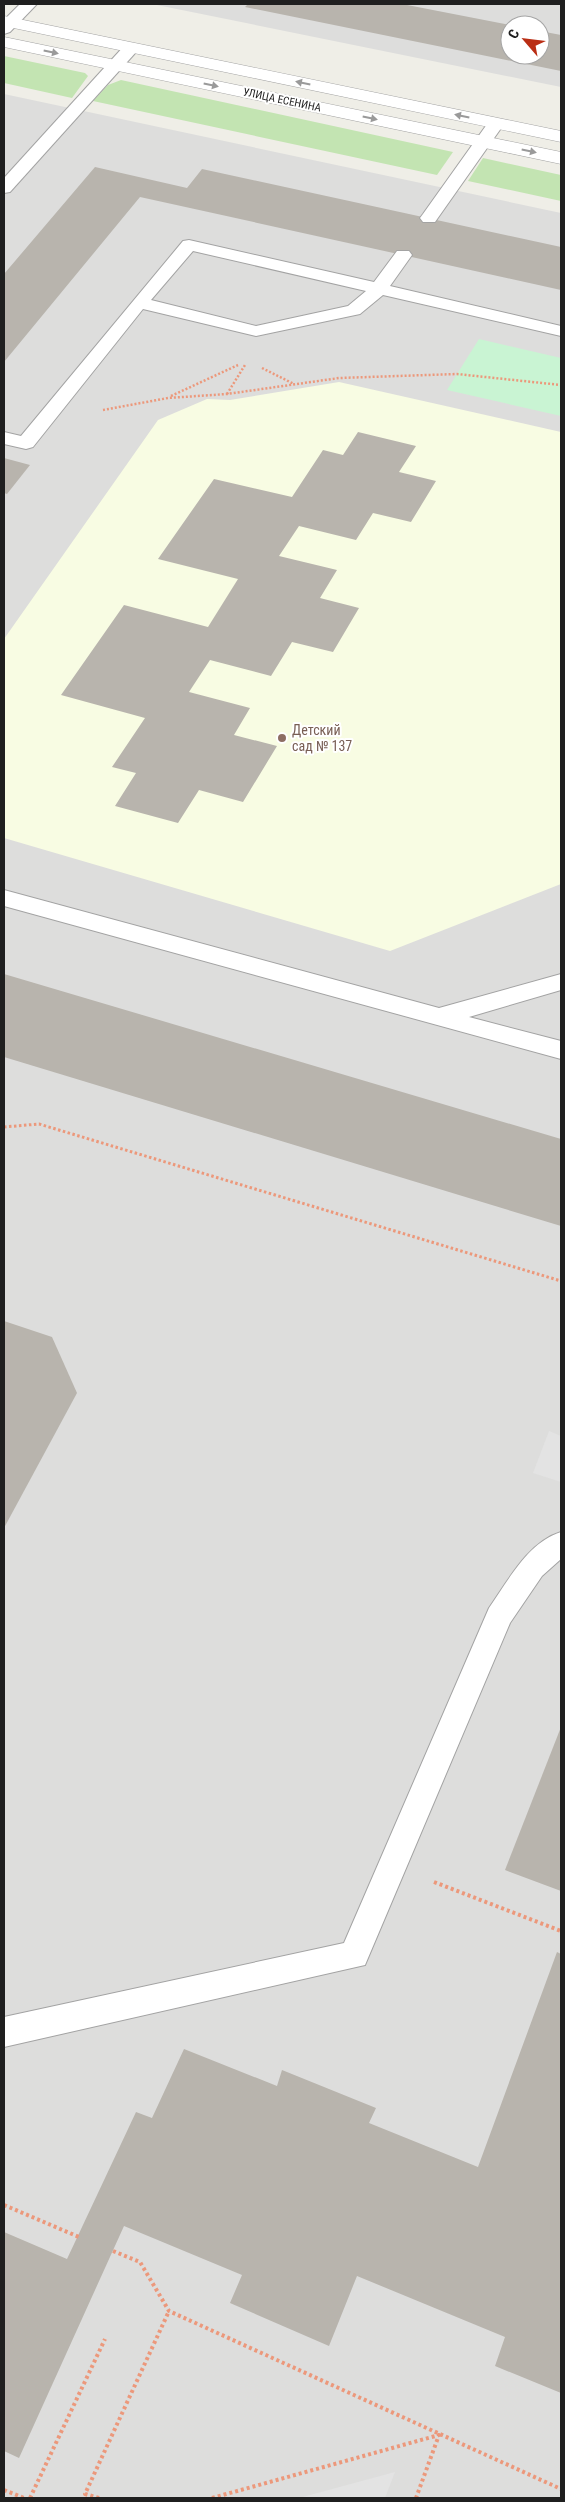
<svg xmlns="http://www.w3.org/2000/svg" width="565" height="2502" font-family="'Roboto Condensed',sans-serif">
<rect width="100%" height="100%" fill="#efeee7"/>
<!-- residential -->
<g fill="#dddddc" fill-rule="evenodd">
<path d="M152 4H561V87ZM510 25H540V55H510Z"/>
<polygon points="4,94 561,213 561,2498 4,2498"/>
</g>
<!-- education -->
<polygon fill="#f8fce3" points="339,382 561,432 561,884 390,951 4,838 4,639 158,420 207,399 230,400"/>
<!-- grass -->
<g fill="#c3e4b2">
<polygon points="4,56 85,73 88,76 72,98 4,83"/>
<polygon points="121,80 453,152 437,175 93,101 108,85"/>
<polygon points="483,158 561,175 561,201 468,181"/>
</g>
<!-- park -->
<polygon fill="#c9f4d3" points="479,339 561,358 561,416 447,390"/>
<!-- parking -->
<g fill="#e3e3e3">
<polygon points="549,1431 561,1436 561,1482 533,1473"/>
<polygon points="395,2472 385,2498 299,2498"/>
</g>
<!-- building -->
<g fill="#b8b4ad">
<polygon points="248,4 402,4 510,25 510,55 540,55 540,31 561,35 561,71 245,7"/>
<polygon points="95,167 187,188 202,169 561,247 561,290 140,197 4,362 4,274"/>
<polygon points="358,432 416,446 399,472 436,481 411,522 373,513 356,540 299,526 279,556 337,570 320,598 359,608 333,652 292,642 271,676 210,660 189,692 250,708 234,735 277,746 243,802 199,790 178,823 115,806 136,773 112,767 145,718 61,695 124,605 208,627 238,579 158,559 214,479 292,497 323,450 343,455"/>
<polygon points="4,458 30,465 7,494 4,493"/>
<polygon points="4,974 561,1139 561,1226 4,1057"/>
<polygon points="4,1321 52,1337 77,1393 4,1528"/>
<polygon points="561,1727 561,1891 505,1870"/>
<polygon points="557,1952 561,1954 561,2393 495,2366 505,2337 357,2276 329,2346 230,2303 242,2275 124,2226 19,2458 4,2451 4,2232 67,2259 136,2112 152,2118 184,2049 277,2086 282,2070 376,2108 369,2123 478,2167"/>
</g>
<g fill="none" stroke-linecap="round" stroke-linejoin="round">
<defs>
<g id="service">
<polygon points="20,4 37,4 10,32 4,34 4,20"/>
<polygon points="131,43 139,48 137,51 10,192 4,193 4,178 125,45"/>
<polygon points="496,119 502,120 504,124 435,222 423,222 420,218 423,214 490,120"/>
<path d="M189 240 374 282 397 251H409L412 255 390 286 561 326V336L383 295 360 314 256 336 143 309 33 447 26 449 4 444V432L21 436 183 241ZM193 251 366 291 348 306 256 326 151 300Z"/>
<polygon points="4,890 439,1008 561,974 561,990 469,1017 561,1041 561,1059 4,906"/>
<path d="M561 1532V1559L542 1576 510 1623 365 1965 4 2047V2017L344 1943 489 1608C508 1581 528 1542 561 1532Z"/>
</g>
<g id="tertiary">
<polygon points="4,16 561,131 561,142 4,26"/>
<polygon points="4,37 561,152 561,164 4,47"/>
</g>
</defs>
<!-- service casing -->
<use href="#service" stroke="#a3a3a3" stroke-width="2"/>
<!-- tertiary casing -->
<use href="#tertiary" stroke="#a3a3a3" stroke-width="1"/>
<!-- path-far2 -->
<g stroke="#ec987b" stroke-width="2.5" stroke-dasharray="2 2" stroke-linecap="butt">
<polyline points="262,368 294,384"/>
<polyline points="227,394 245,365"/>
<polyline points="171,396 238,365"/>
<polyline points="103,410 168,398 227,394 339,378 457,374 561,385"/>
</g>
<!-- path-far1 -->
<polyline stroke="#ec987b" stroke-width="3" stroke-dasharray="2.5 2.5" stroke-linecap="butt" points="4,1127 39,1124 561,1281"/>
<!-- path -->
<g stroke="#ec987b" stroke-width="4" stroke-dasharray="3 3" stroke-linecap="butt">
<polyline points="434,1882 561,1931"/>
<polyline points="4,2205 79,2237"/>
<polyline points="113,2251 140,2262 169,2311 561,2489"/>
<polyline points="4,2490 24,2498"/>
<polyline points="30,2498 105,2339"/>
<polyline points="99,2498 85,2494 169,2311"/>
<polyline points="212,2498 439,2435 416,2498"/>
</g>
<!-- service -->
<use href="#service" fill="#fff" fill-rule="evenodd"/>
<!-- tertiary -->
<use href="#tertiary" fill="#fff" fill-rule="evenodd"/>
</g>
<!-- one-way arrows -->
<defs><path id="oneway-solid" d="M-6-.8H1V-3.2L6.5 0L1 3.2V.8H-6Z" transform="scale(1.25)"/></defs>
<g fill="#9a9a9a">
<use href="#oneway-solid" transform="translate(51 52) rotate(12)"/>
<use href="#oneway-solid" transform="translate(303 83) rotate(-168)"/>
<use href="#oneway-solid" transform="translate(211 85) rotate(12)"/>
<use href="#oneway-solid" transform="translate(462 116) rotate(-168)"/>
<use href="#oneway-solid" transform="translate(370 118) rotate(12)"/>
<use href="#oneway-solid" transform="translate(529 151) rotate(12)"/>
</g>
<!-- markers -->
<circle fill="#8d6e63" stroke="#fff" stroke-width="2" cx="282" cy="738" r="5"/>
<g text-anchor="middle" dominant-baseline="central" stroke-width="4" stroke-linejoin="round" paint-order="stroke">
<!-- far-street labels -->
<g font-size="11" fill="#1f1f1f" stroke="#fff">
<text transform="translate(282 100) rotate(12)">УЛИЦА ЕСЕНИНА</text>
</g>
<!-- education labels -->
<g font-size="14" fill="#785e54" stroke="#fff" text-anchor="start">
<text x="292" y="730">Детский<tspan x="292" dy="16">сад № 137</tspan></text>
</g>
</g>
<!-- border -->
<rect width="565" height="2502" fill="none" stroke="#1f1f1f" stroke-width="10"/>
<!-- north arrow -->
<g transform="translate(525 40) rotate(298)"><circle r="24" fill="#ffffff" stroke="#a5a5a5"/>
<path d="M0-4L9 19L0 12L-9 19Z" fill="#ba2e15"/>
<text y="-8" font-size="14" font-weight="bold" text-anchor="middle" fill="#1f1f1f">С</text>
</g>
</svg>
